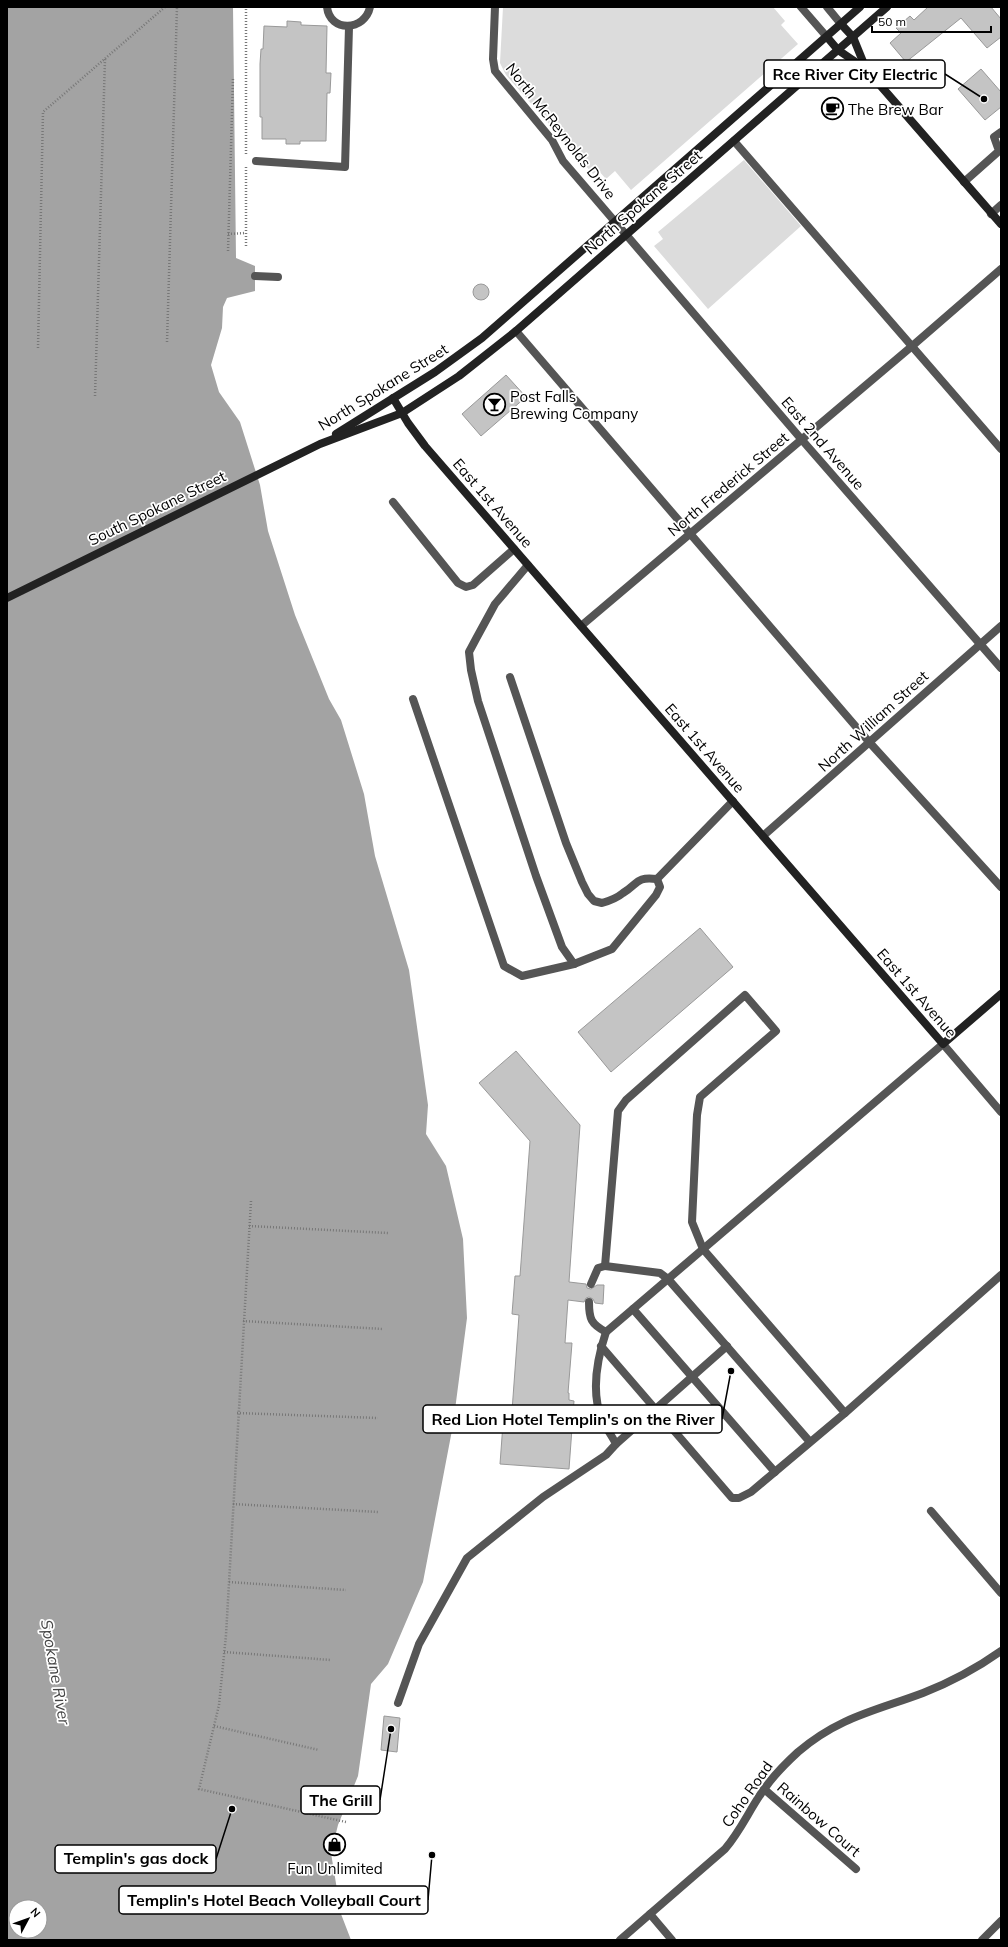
<svg xmlns="http://www.w3.org/2000/svg" width="1008" height="1947" font-family="Mulish,sans-serif">
<rect width="100%" height="100%" fill="#fff"/>
<!-- green -->
<g fill="#dcdcdc">
<polygon points="503,7 773,7 785,21 781,25 798,44 631,190 615,171 606,179 598,170 593,174 506,75 500,63"/>
<polygon points="744,160 801,226 708,309 654,246 663,239 658,232"/>
</g>
<!-- water -->
<path fill="#a3a3a3" fill-rule="evenodd" d="M7 7H233L236 258 255 266V291L227 298 223 307 222 328 211 365 219 392 240 422 260 485 268 531 295 615 329 699 341 720 364 794 375 856 409 970 428 1105 426 1134 446 1166 463 1239 467 1318 453 1425 423 1582 388 1664 371 1684 358 1776 338 1825 331 1853 341 1914 351 1940H7ZM16 1907H40V1931H16Z"/>
<!-- building -->
<g fill="#c4c4c4" stroke="#999">
<polygon points="928,7 991,7 1001,19 1001,37 987,48 961,18 906,62 890,43 901,33 896,28 910,16 914,20"/>
<polygon points="287,21 301,22 301,25 327,26 326,73 331,73 330,93 327,93 326,141 300,141 300,144 286,144 286,139 262,139 262,117 260,117 260,64 261,49 263,49 264,26 287,27"/>
<polygon points="981,69 1001,92 1001,107 985,120 958,89"/>
<circle cx="481" cy="292" r="8"/>
<polygon points="506,375 526,397 481,436 462,414"/>
<polygon points="700,928 733,967 611,1072 578,1032"/>
<polygon points="516,1051 580,1125 569,1282 586,1284 587,1288 591,1289 597,1285 604,1285 603,1304 595,1303 593,1299 589,1297 586,1298 584,1302 568,1300 565,1343 572,1343 568,1393 569,1393 569,1400 574,1401 569,1469 500,1464 504,1410 512,1411 519,1315 512,1314 515,1276 520,1276 530,1141 479,1083"/>
<polygon points="384,1716 400,1718 397,1752 381,1750"/>
</g>
<g fill="none" stroke-linecap="round" stroke-linejoin="round">
<!-- path -->
<g stroke="#777" stroke-width="2.5" stroke-dasharray="1 2" stroke-linecap="butt">
<polyline points="246,154 246,7"/>
<polyline points="246,167 246,246"/>
<polyline points="228,234 246,233"/>
<polyline points="228,251 233,78"/>
<polyline points="167,342 177,7"/>
<polyline points="38,348 43,112 165,7"/>
<polyline points="95,396 105,59"/>
<polyline points="251,1201 226,1635 219,1705 199,1789 346,1822"/>
<polyline points="249,1226 388,1233"/>
<polyline points="243,1321 383,1329"/>
<polyline points="237,1413 378,1418"/>
<polyline points="233,1504 378,1512"/>
<polyline points="229,1582 346,1590"/>
<polyline points="224,1652 331,1660"/>
<polyline points="214,1726 319,1750"/>
</g>
<!-- lane -->
<g stroke="#555" stroke-width="8">
<path d="M327 7C330 33 365 31 370 7"/>
<polyline points="734,141 1001,449"/>
<polyline points="256,161 345,167 349,27"/>
<polyline points="964,182 999,151 994,137 1001,132"/>
<polyline points="991,214 1001,205"/>
<polyline points="255,276 278,277"/>
<polyline points="516,331 870,743 1001,887"/>
<polyline points="393,502 458,583 466,587 473,585 514,549"/>
<polyline points="528,565 495,604 477,637 469,652 471,670 478,701 536,876 562,947 574,964 612,949 656,895 660,887 657,879 733,801"/>
<path d="M510 677 566 843 582 882 588 894 594 901 602 903C609 901 617 898 623 893 638 884 636 876 657 879"/>
<polyline points="413,699 504,966 522,976 574,964"/>
<polyline points="591,1284 598,1268 605,1266"/>
<path d="M589 1302C589 1319 591 1324 606 1332"/>
<polyline points="633,1309 775,1472"/>
<polyline points="601,1346 732,1498 739,1498 751,1492 845,1413 703,1249 692,1222 697,1115 700,1097 776,1031 745,995 626,1100 618,1111 605,1266 660,1273 668,1279 810,1442"/>
<polyline points="845,1413 1001,1275"/>
<polyline points="616,1444 727,1346"/>
<path d="M398 1703 419 1644 467 1558 543 1497 606 1455 616 1444C612 1436 606 1428 602 1420 591 1393 597 1359 606 1332L943 1044"/>
</g>
<!-- street -->
<g stroke="#555" stroke-width="8">
<polyline points="495,7 493,59 495,71 552,140 563,161 802,440 1001,668"/>
<polyline points="801,7 827,37"/>
<polyline points="827,7 841,24"/>
<polyline points="581,626 911,347 1001,269"/>
<polyline points="763,836 1001,626"/>
<polyline points="943,1044 1001,1112"/>
<polyline points="931,1511 1001,1593"/>
<polyline points="764,1789 856,1869"/>
<polyline points="650,1914 672,1940"/>
<path d="M620 1940 725 1849C742 1829 750 1808 765 1788 774 1775 786 1763 798 1752 839 1717 875 1711 923 1693 951 1682 977 1668 1001 1651"/>
<polyline points="982,1940 1001,1921"/>
</g>
<!-- secondary -->
<g stroke="#222" stroke-width="8">
<polyline points="841,24 853,37 866,69"/>
<polyline points="827,37 838,50 866,69 1001,224"/>
<polyline points="393,398 408,423 425,446 943,1044 1001,994"/>
<polyline points="336,434 435,372 482,338 860,7"/>
<polyline points="7,598 320,444 402,413 459,376 516,331 887,7"/>
</g>
</g>
<!-- icons -->
<defs>
<symbol id="cafe-ring" viewBox="-11 -11 22 22"><circle r="9.5" fill="#fff" stroke="#000" stroke-width="1.5"/><path d="M-5.5-4.5H6V0H3Q3 3.5 0 3.5H-2.5Q-5.5 3.5-5.5 0ZM3-3.2v2h1.7v-2ZM-6 4.5H4V6H-6Z" fill="#000"/></symbol>
<symbol id="bar-ring" viewBox="-11 -11 22 22"><circle r="9.5" fill="#fff" stroke="#000" stroke-width="1.5"/><path d="M-6-5H6L.8 .8V4.5H3.5V6h-7V4.5H-.8V.8Z" fill="#000"/></symbol>
<symbol id="shop-ring" viewBox="-11 -11 22 22"><circle r="9.5" fill="#fff" stroke="#000" stroke-width="1.5"/><path d="M-5-2.5h2.3a2.7 3.5 0 0 1 5.4 0H5L5.5 6h-11ZM-1.5-2.5h3a1.5 2.3 0 0 0-3 0Z" fill="#000"/></symbol>
</defs>
<g fill-rule="evenodd">
<use href="#cafe-ring" x="820" y="96" width="25" height="25"/>
<use href="#bar-ring" x="482" y="392" width="25" height="25"/>
<use href="#shop-ring" x="322" y="1832" width="25" height="25"/>
</g>
<g text-anchor="middle" dominant-baseline="central" stroke-width="3.5" stroke-linejoin="round" paint-order="stroke">
<!-- poi labels -->
<g font-size="15" fill="#000" stroke="#fff" text-anchor="start">
<text x="848" y="109">The Brew Bar</text>
<text x="510" y="396">Post Falls<tspan x="510" dy="17">Brewing Company</tspan></text>
<text x="335" y="1868" text-anchor="middle">Fun Unlimited</text>
</g>
<!-- street labels -->
<g font-size="15" fill="#000" stroke="#fff">
<text transform="translate(561 131) rotate(52)">North McReynolds Drive</text>
<text transform="translate(643 202) rotate(-41)">North Spokane Street</text>
<text transform="translate(383 387) rotate(-32)">North Spokane Street</text>
<text transform="translate(823 443) rotate(49)">East 2nd Avenue</text>
<text transform="translate(728 484) rotate(-40)">North Frederick Street</text>
<text transform="translate(493 503) rotate(49)">East 1st Avenue</text>
<text transform="translate(157 508) rotate(-26)">South Spokane Street</text>
<text transform="translate(873 721) rotate(-42)">North William Street</text>
<text transform="translate(705 748) rotate(49)">East 1st Avenue</text>
<text transform="translate(917 993) rotate(49)">East 1st Avenue</text>
<text transform="translate(747 1794) rotate(-55)">Coho Road</text>
<text transform="translate(819 1819) rotate(41)">Rainbow Court</text>
</g>
<!-- water labels -->
<g font-size="16" font-style="italic" fill="#444" stroke="#fff">
<text transform="translate(56 1672) rotate(80)">Spokane River</text>
</g>
</g>
<!-- callouts -->
<path fill="none" stroke="#000" stroke-width="1.5" d="M984 99L945 74M731 1371L722 1419M391 1729L380 1800M232 1809L216 1859M432 1855L428 1900"/>
<g fill="#000" stroke="#fff" stroke-width="1.5">
<circle cx="984" cy="99" r="4"/>
<circle cx="731" cy="1371" r="4"/>
<circle cx="391" cy="1729" r="4"/>
<circle cx="232" cy="1809" r="4"/>
<circle cx="432" cy="1855" r="4"/>
</g>
<g fill="#fff" stroke="#000" stroke-width="1.5">
<rect x="764" y="60" width="181" height="28" rx="4"/>
<rect x="423" y="1405" width="299" height="28" rx="4"/>
<rect x="301" y="1786" width="79" height="28" rx="4"/>
<rect x="55" y="1845" width="161" height="28" rx="4"/>
<rect x="119" y="1886" width="309" height="28" rx="4"/>
</g>
<g font-size="16" text-anchor="middle" font-weight="bold" fill="#000">
<text x="855" y="80">Rce River City Electric</text>
<text x="573" y="1425">Red Lion Hotel Templin's on the River</text>
<text x="341" y="1806">The Grill</text>
<text x="136" y="1864">Templin's gas dock</text>
<text x="274" y="1906">Templin's Hotel Beach Volleyball Court</text>
</g>
<!-- border -->
<rect width="1008" height="1947" fill="none" stroke="#000000" stroke-width="16"/>
<!-- north arrow -->
<g transform="translate(28 1919) rotate(49)"><circle r="19" fill="#ffffff" stroke="#999999"/>
<path d="M0-3L7 15L0 10L-7 15Z" fill="#000000"/>
<text y="-6" font-size="11" font-weight="bold" text-anchor="middle" fill="#000000">N</text>
</g>
<!-- scale -->
<path d="M872 26v6h119v-6" fill="none" stroke="#000000" stroke-width="2"/>
<text x="878" y="26" font-size="12" fill="#000000" stroke="#ffffff" stroke-width="3" paint-order="stroke">50 m</text>
</svg>
